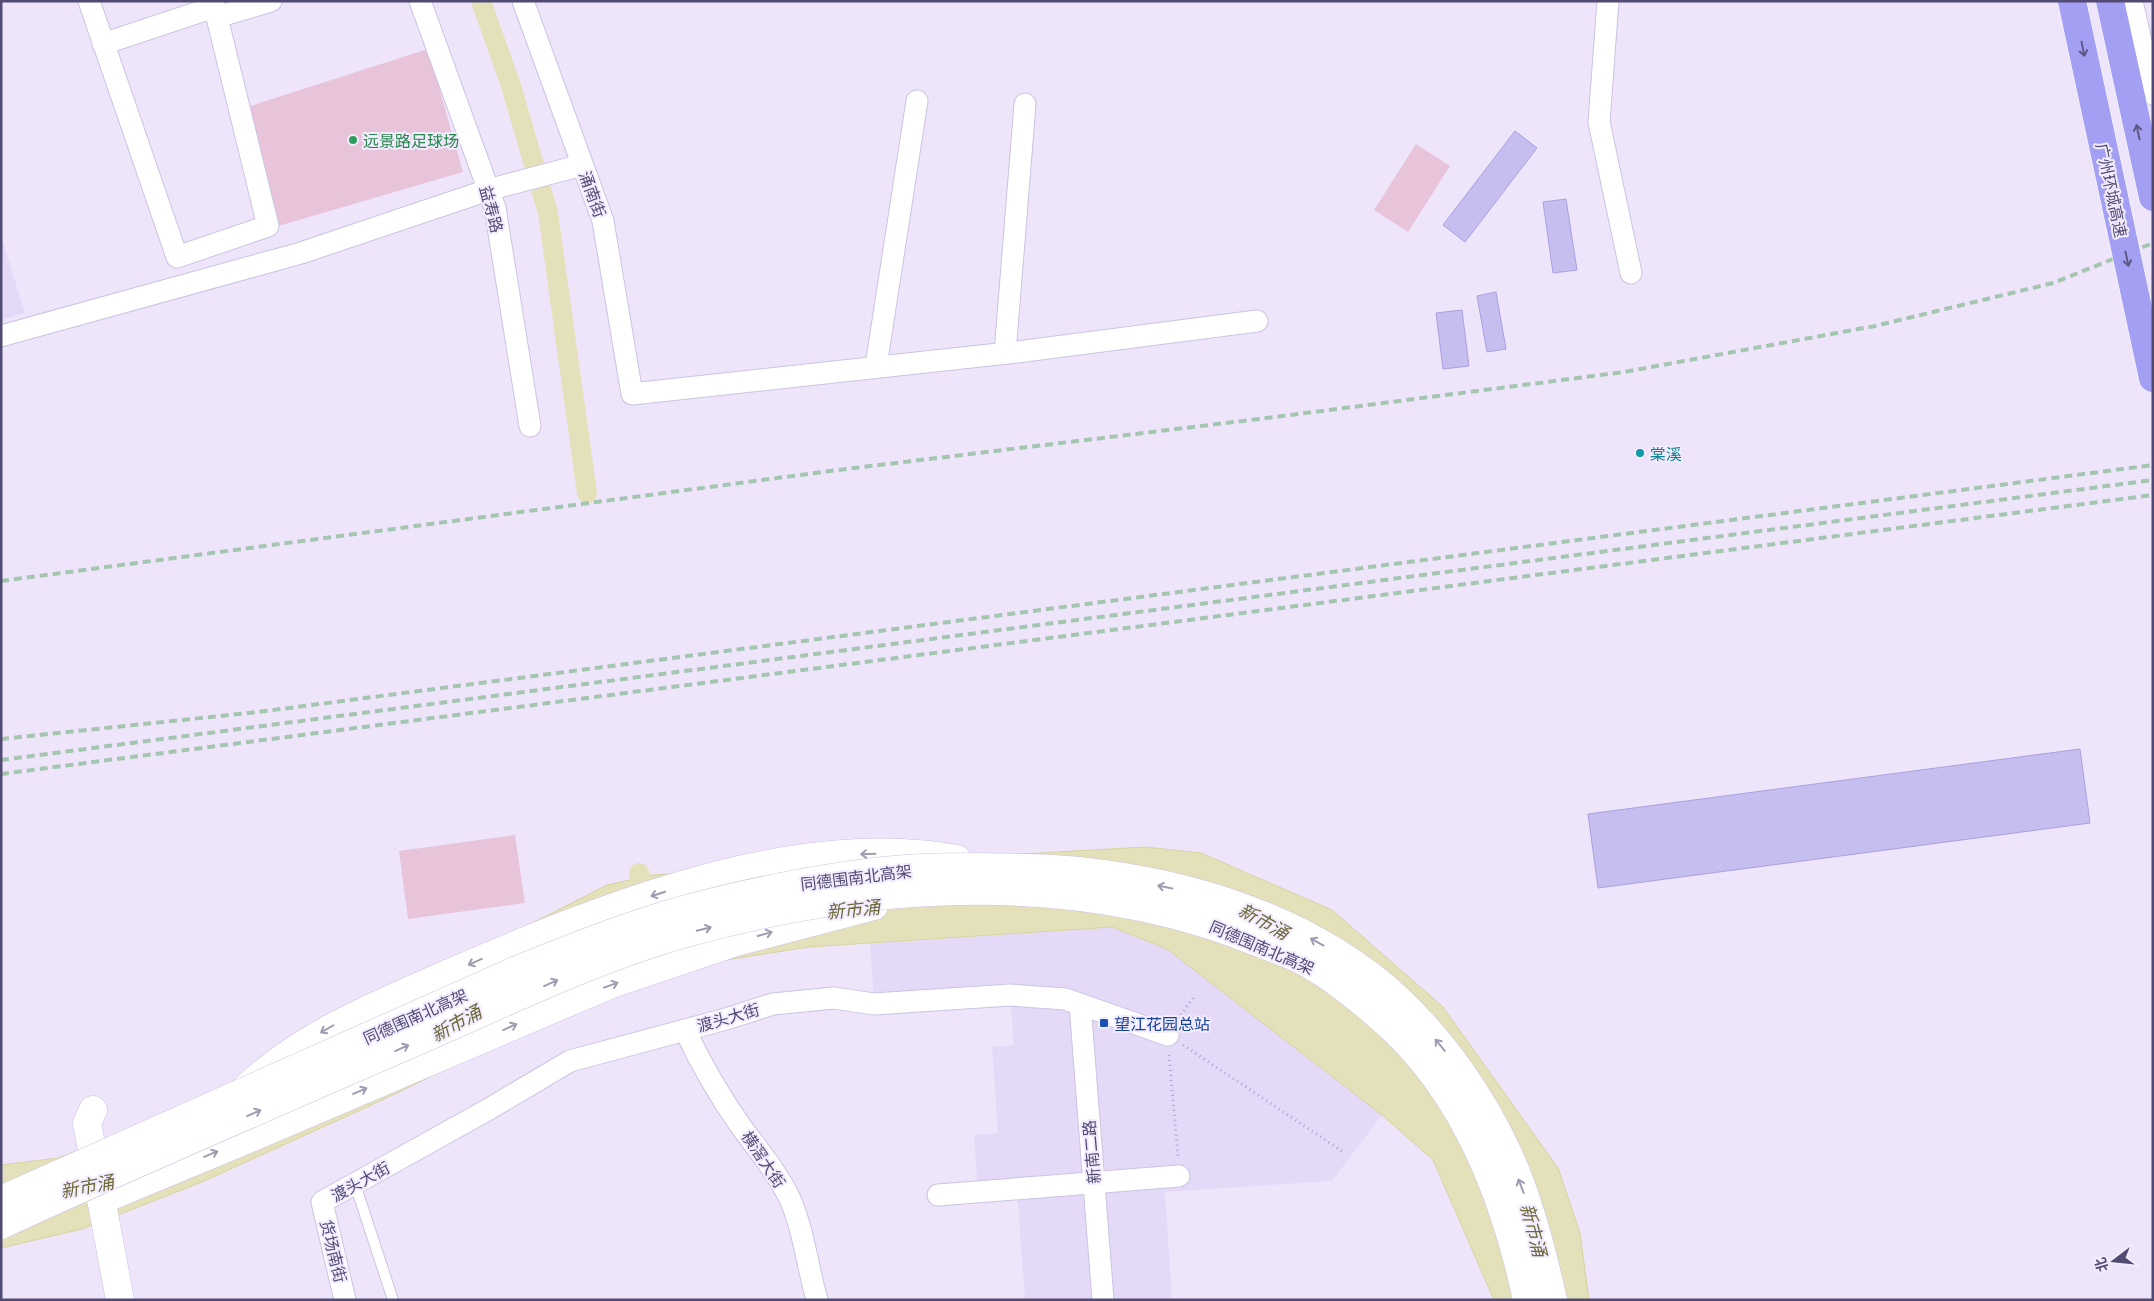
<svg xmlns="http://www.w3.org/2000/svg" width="2154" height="1301" font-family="Barlow,'Noto Sans SC',sans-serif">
<rect width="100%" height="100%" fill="#eee5fb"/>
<!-- residential -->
<g fill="#e4daf8">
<polygon points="1,236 25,313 1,320"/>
<polygon points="1112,927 1167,949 1382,1115 1332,1181 1165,1192 1172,1300 1025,1300 1017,1190 978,1192 974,1135 998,1133 992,1047 1014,1045 1010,995 874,1004 870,944"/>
</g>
<!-- green -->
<g fill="#e8c4db">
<polygon points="428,49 463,172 275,227 244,108"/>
<polygon points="1416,144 1450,166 1408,232 1374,210"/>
<polygon points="515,835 525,903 408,919 399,851"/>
</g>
<!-- water -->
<polygon fill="#e4e1ba" stroke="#d6d3a1" points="1145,847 1201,853 1332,910 1443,1007 1558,1168 1580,1233 1589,1300 1494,1300 1433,1160 1382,1115 1167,949 1112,927 809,947 662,970 565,1012 378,1102 202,1182 82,1229 1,1248 1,1165 58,1158 206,1101 387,997 607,885 652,875"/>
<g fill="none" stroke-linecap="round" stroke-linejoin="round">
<!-- canal -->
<g stroke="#e4e1ba" stroke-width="20">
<polyline points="481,1 511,86 548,213 587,493"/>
<polyline points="639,873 649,903"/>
</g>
</g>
<!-- building -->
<g fill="#c7bef0" stroke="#aa9fe2">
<polygon points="1515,131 1537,148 1465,242 1443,225"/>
<polygon points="1566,199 1577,270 1553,273 1543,202"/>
<polygon points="1496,292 1506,349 1487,352 1477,296"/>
<polygon points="1462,310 1469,366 1443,369 1436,313"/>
<polygon points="2080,749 2090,823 1598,888 1588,814"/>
</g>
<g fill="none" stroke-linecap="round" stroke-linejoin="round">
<defs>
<polyline id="lane" points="355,1184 393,1300"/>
<g id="street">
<polyline points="89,1 177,257 268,226 213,1"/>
<polyline points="420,1 495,208 530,426"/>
<polyline points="523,1 603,221 632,394 1017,352 1257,321"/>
<polyline points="1608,1 1599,122 1631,273"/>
<polyline points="2132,1 2153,94"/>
<polyline points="217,17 271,1"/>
<polyline points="103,44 214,7"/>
<polyline points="1,336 301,253 488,190 582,165"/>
<polyline points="1005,353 1025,104"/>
<polyline points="876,366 917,101"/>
<polyline points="1080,1004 1103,1300"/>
<path d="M685 1030C701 1064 720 1097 742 1128 759 1151 776 1171 789 1197 804 1230 807 1265 817 1300"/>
<polyline points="938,1195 1179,1176"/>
<polyline points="345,1300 322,1202 489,1109 570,1061 726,1019 773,1004 834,998 874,1004 1010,995 1065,999 1168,1035"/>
</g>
<g id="secondary">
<path d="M245 1089C303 1034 375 1006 447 974 598 909 791 829 957 859"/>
<polyline points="93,1110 87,1123 120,1300"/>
<polyline points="101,1200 241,1142 609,985 736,942 874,906"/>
</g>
<polyline id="highway" points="2110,1 2153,197"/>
</defs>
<!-- lane casing -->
<use href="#lane" stroke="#cbc4e2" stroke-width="12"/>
<!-- street casing -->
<use href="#street" stroke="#cbc4e2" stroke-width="23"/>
<!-- secondary casing -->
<use href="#secondary" stroke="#cbc1e6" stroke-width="29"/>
<!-- highway casing -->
<use href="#highway" stroke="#fff" stroke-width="29"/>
<!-- path -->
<g stroke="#aaa1d5" stroke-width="3" stroke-dasharray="1 4" stroke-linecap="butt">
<polyline points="1178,1019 1195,995"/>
<polyline points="1183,1045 1345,1153"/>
<polyline points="1169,1055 1178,1156"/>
</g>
<!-- lane -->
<use href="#lane" stroke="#fff" stroke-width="10"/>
<!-- street -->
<use href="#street" stroke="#fff" stroke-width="21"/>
<!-- secondary -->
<use href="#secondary" stroke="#fff" stroke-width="28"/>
<!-- highway -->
<use href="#highway" stroke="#a39ff3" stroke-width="28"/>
<!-- rail -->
<g stroke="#a4c5af" stroke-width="4" stroke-dasharray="8 5" stroke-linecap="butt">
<polyline points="1,581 830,471 1267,418 1624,372 1875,326 2053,283 2153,243"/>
<polyline points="1,739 258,712 2153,465"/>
<polyline points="1,760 2153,480"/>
<polyline points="1,774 2153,495"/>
</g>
<defs>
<g id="secondary-bridge">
<path d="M1 1200 519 969C580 945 641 920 705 904 761 890 817 879 874 872 910 867 946 867 982 867 1014 868 1046 867 1078 871 1192 883 1311 919 1398 999 1438 1037 1471 1082 1497 1131 1525 1184 1540 1242 1553 1300"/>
<path d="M1 1225C135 1163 271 1105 406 1046 499 1006 592 959 690 932 875 882 1076 869 1257 942 1273 949 1291 954 1307 963 1337 980 1367 1005 1393 1029 1468 1100 1506 1201 1527 1300"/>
</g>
<polyline id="highway-bridge" points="2072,1 2153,378"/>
</defs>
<!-- secondary-bridge casing -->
<use href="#secondary-bridge" stroke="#cbc1e6" stroke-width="29" stroke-linecap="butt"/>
<!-- highway-bridge casing -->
<use href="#highway-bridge" stroke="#fff" stroke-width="29" stroke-linecap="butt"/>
<!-- secondary-bridge -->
<use href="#secondary-bridge" stroke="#fff" stroke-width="28"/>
<!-- highway-bridge -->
<use href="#highway-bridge" stroke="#a39ff3" stroke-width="28"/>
</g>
<!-- one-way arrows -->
<defs><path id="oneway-shaft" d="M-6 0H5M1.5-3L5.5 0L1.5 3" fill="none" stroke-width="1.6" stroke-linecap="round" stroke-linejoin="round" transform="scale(1.25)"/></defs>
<g stroke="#5d5886">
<use href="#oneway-shaft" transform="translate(2083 49) rotate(78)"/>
<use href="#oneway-shaft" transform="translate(2138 132) rotate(-102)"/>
<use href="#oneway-shaft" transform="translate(2127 259) rotate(78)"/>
</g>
<g stroke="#9f9cb2">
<use href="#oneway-shaft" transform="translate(868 854) rotate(178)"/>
<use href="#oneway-shaft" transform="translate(1165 887) rotate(-168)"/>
<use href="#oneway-shaft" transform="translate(658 894) rotate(162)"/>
<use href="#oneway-shaft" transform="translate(704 929) rotate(-13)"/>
<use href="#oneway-shaft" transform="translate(765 934) rotate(-15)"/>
<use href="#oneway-shaft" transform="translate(1317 942) rotate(-151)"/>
<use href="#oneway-shaft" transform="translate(475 962) rotate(156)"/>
<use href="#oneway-shaft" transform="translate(551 983) rotate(-24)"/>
<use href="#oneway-shaft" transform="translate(611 985) rotate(-20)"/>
<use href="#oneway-shaft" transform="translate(510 1027) rotate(-24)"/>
<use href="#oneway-shaft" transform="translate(327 1029) rotate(150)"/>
<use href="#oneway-shaft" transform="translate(1440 1045) rotate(-129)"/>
<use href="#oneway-shaft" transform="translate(402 1048) rotate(-24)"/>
<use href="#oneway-shaft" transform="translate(360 1091) rotate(-23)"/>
<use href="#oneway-shaft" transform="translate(254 1113) rotate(-24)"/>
<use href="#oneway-shaft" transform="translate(211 1154) rotate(-22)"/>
<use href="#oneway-shaft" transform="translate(1521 1186) rotate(-111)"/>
</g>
<!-- markers -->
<circle fill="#2e9e5b" stroke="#f3ebfe" stroke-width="2" cx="353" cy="140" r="5"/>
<circle fill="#0f9aa8" stroke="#f3ebfe" stroke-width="2" cx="1640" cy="453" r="5"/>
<rect fill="#1a4fb4" stroke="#f3ebfe" stroke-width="2" x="1099" y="1018" width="10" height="10" rx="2.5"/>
<g text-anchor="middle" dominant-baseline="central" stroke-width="4" stroke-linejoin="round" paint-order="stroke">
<!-- leisure labels -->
<g font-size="16" fill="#27864d" stroke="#f3ebfe" text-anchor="start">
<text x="363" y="140">远景路足球场</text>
</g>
<!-- street labels -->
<g font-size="16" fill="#514b73" stroke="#f3ebfe">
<text transform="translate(2112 190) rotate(78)">广州环城高速</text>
<text transform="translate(593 194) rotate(70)">涌南街</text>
<text transform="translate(492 209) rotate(75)">益寿路</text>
<text transform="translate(856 877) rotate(-7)">同德围南北高架</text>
<text transform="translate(1262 947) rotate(23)">同德围南北高架</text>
<text transform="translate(415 1016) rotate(-24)">同德围南北高架</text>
<text transform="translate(728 1017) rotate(-16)">渡头大街</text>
<text transform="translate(1091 1152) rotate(-95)">新南二路</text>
<text transform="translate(764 1159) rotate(56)">横滘大街</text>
<text transform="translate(360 1181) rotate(-29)">渡头大街</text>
<text transform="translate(334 1251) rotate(76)">货场南街</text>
</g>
<!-- culture labels -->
<g font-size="16" fill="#0d838f" stroke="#f3ebfe" text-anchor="start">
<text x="1650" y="453">棠溪</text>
</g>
<!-- transit labels -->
<g font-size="16" fill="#164399" stroke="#f3ebfe" text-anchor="start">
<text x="1114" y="1023">望江花园总站</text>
</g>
<!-- water labels -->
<g font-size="18" font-style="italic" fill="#6b6839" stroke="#f3ebfe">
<text transform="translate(853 909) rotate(-6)">新市涌</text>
<text transform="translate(1264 921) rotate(29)">新市涌</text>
<text transform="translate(456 1023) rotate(-29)">新市涌</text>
<text transform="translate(87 1186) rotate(-11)">新市涌</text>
<text transform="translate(1534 1230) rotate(75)">新市涌</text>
</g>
</g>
<!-- border -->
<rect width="2154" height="1301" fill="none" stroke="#514b73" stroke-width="5"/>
<!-- north arrow -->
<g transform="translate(2114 1261) rotate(254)" stroke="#f3ebfe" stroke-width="4" paint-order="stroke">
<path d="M0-4L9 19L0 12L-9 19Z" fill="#514b73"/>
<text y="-8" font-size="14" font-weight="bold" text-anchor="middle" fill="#514b73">北</text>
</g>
</svg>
